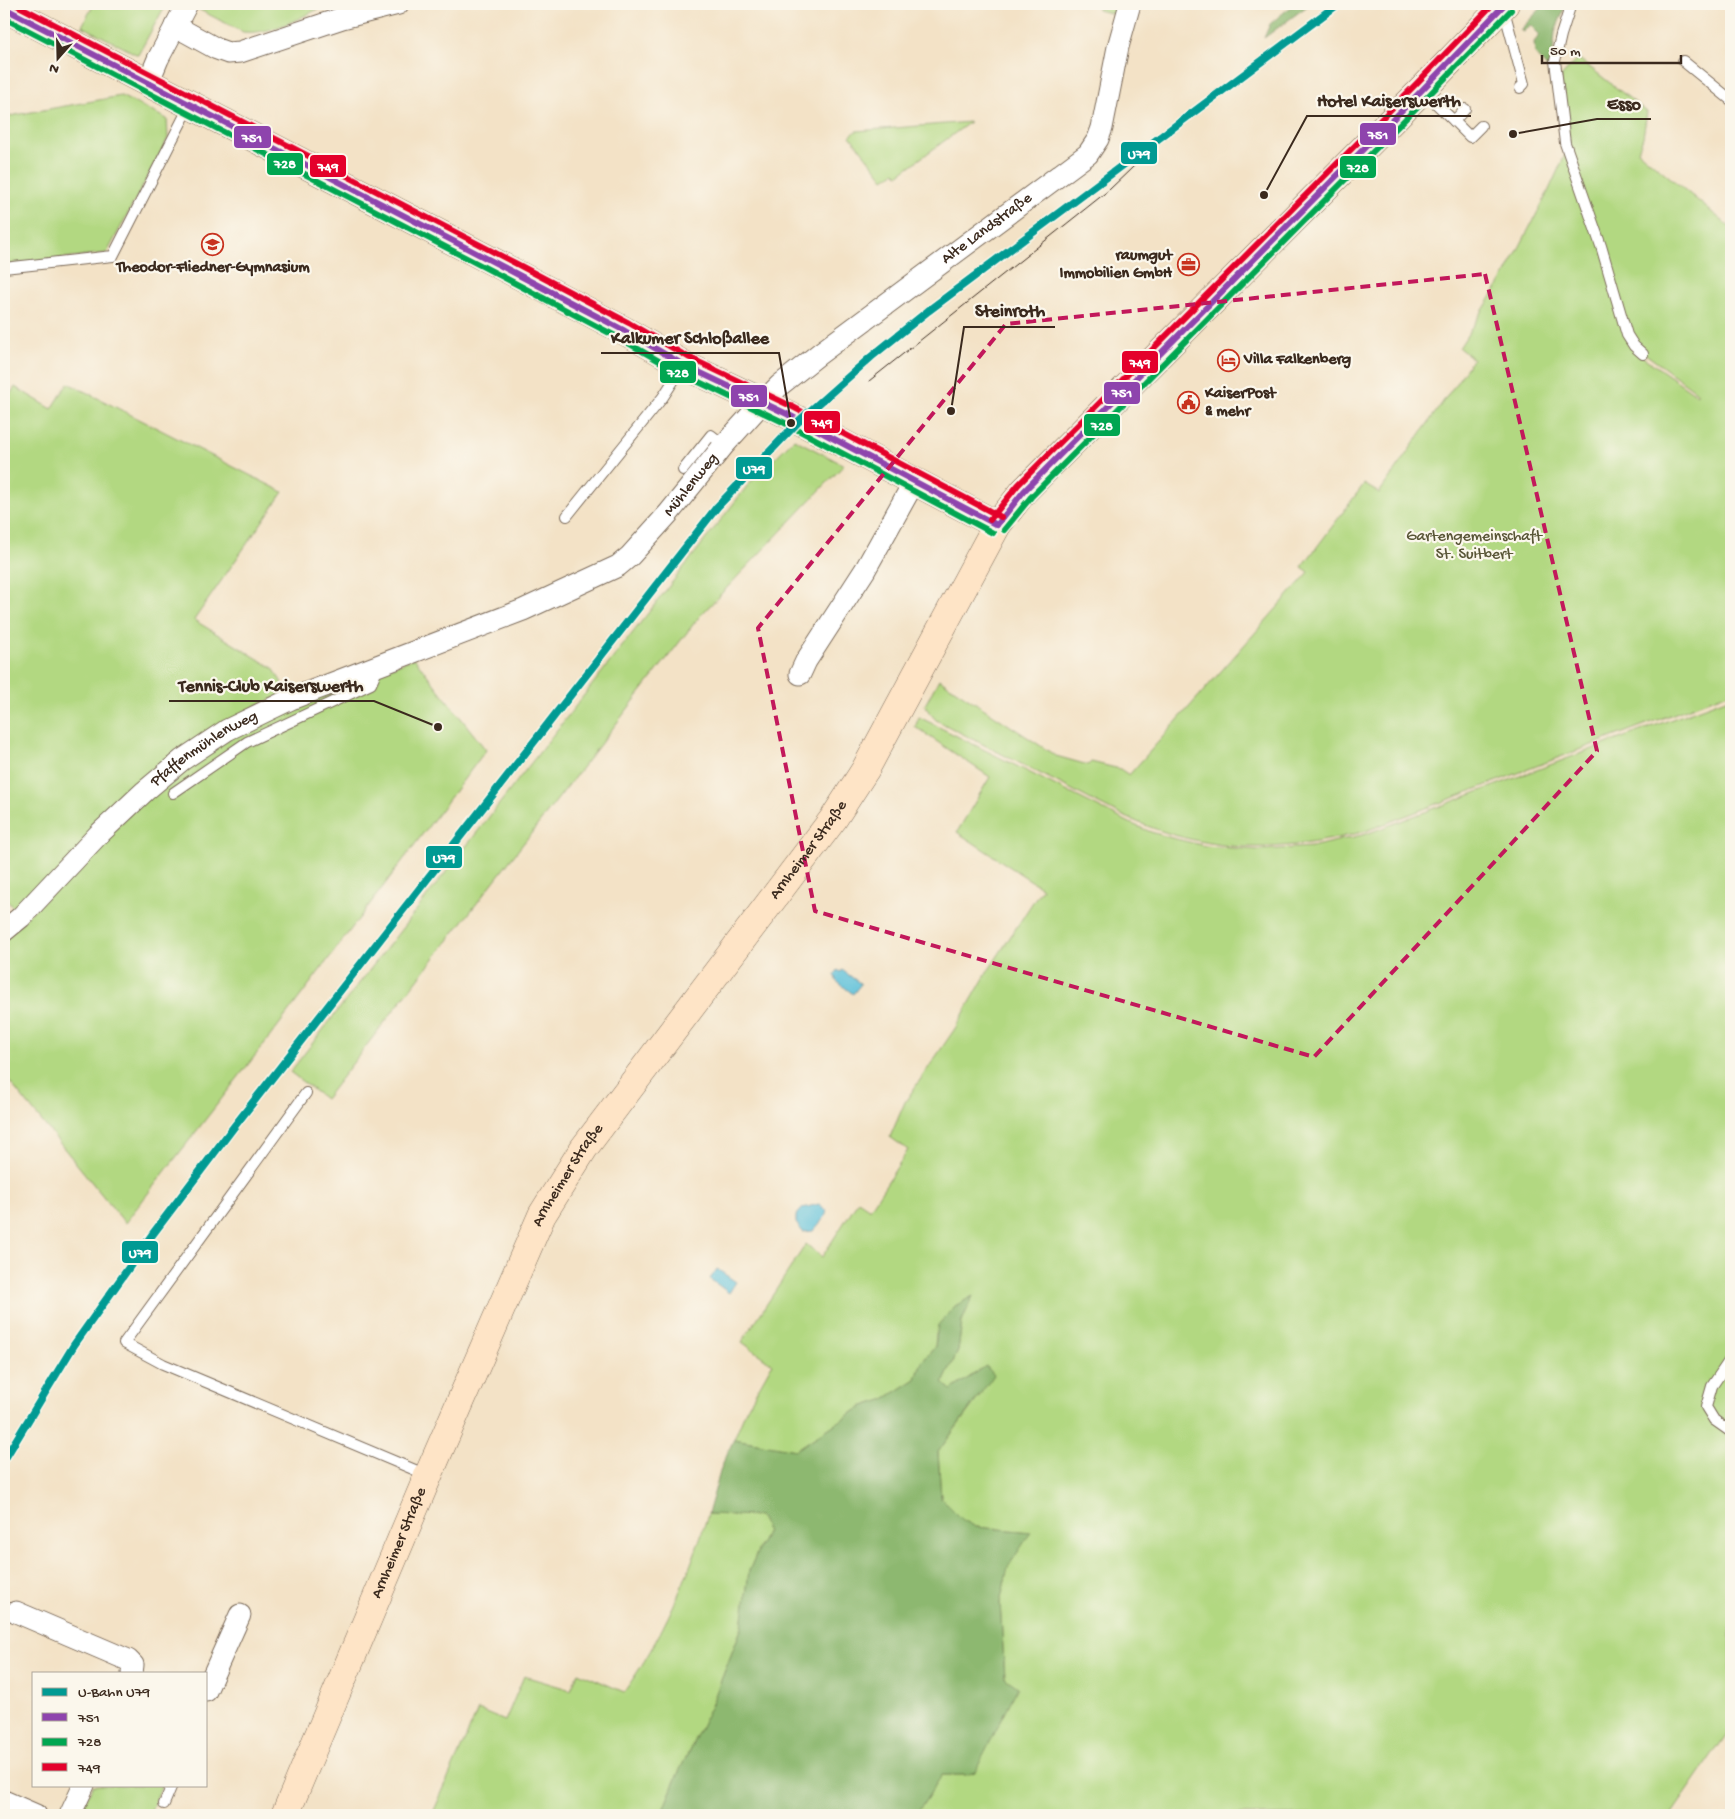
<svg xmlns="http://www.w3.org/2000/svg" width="1735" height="1819" font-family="'Gochi Hand',sans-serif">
<rect width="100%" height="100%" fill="#fbf7ec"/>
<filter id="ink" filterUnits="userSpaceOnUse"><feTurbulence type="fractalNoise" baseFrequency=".02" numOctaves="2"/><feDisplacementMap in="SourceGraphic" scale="10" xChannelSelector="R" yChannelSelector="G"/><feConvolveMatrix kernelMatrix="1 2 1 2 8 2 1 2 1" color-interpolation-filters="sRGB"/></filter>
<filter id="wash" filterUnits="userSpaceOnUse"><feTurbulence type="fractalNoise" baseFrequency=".0096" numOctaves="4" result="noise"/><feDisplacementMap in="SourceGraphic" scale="20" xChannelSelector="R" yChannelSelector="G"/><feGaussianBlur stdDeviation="1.12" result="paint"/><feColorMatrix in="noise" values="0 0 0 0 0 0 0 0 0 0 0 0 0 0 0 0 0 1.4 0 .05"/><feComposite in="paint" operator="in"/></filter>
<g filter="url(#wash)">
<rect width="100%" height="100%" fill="#f3e2c6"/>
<!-- green -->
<g fill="#b2d881" stroke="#768150" fill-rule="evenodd">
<polygon points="94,4 166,4 138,55 82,26"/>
<path d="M198 4H329C302 16 273 35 243 32L196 8Z"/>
<polygon points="1105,4 1117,4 1114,14 1098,10 1098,7 1103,8"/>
<path d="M1578 58 1647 112 1643 137 1638 151 1731 228V692L1366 831C1314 845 1258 853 1204 842 1149 832 1110 810 1061 784 1019 763 978 742 936 720L929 712 925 705 939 679 1056 756 1088 765 1091 762 1120 769 1129 775 1309 572 1302 567 1364 484 1379 493 1473 359 1459 348 1504 277 1548 192 1569 146 1561 77ZM1644 353 1697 392V395L1640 355Z"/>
<polygon points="121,96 167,119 168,138 107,253 4,265 4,117"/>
<polygon points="970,122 898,175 895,172 884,179 850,136 856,131"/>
<polygon points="68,383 283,492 194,620 273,668 288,693 255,706 16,911 4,897 4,401 5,402 15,387 52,409"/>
<polygon points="794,439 844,465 699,617 325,1099 290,1072 748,485"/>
<polygon points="414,658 486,750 275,1030 125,1223 4,1075 4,940 151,793 256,720"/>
<polygon points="1731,697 1731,1728 1671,1815 916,1815 942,1775 966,1775 1005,1678 1000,1603 1008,1567 1030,1532 976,1527 963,1520 941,1498 938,1452 981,1394 986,1366 951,1390 943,1383 958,1351 962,1321 972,1297 955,1306 936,1334 935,1347 922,1362 916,1379 883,1400 861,1407 796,1450 734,1439 746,1410 772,1364 742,1342 806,1244 822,1257 858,1201 870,1209 908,1150 890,1137 905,1102 956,1027 988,971 1042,888 957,832 990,777 915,727 919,717 1132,824 1151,832 1172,838 1206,846 1260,850 1311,847 1366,834"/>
<path d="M708 1514 759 1516 767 1530 749 1571 742 1627 711 1706 677 1776 661 1815H432L478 1710 505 1721 524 1676 571 1690 578 1672 624 1692C663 1637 688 1578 708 1514Z"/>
<polygon points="93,1785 162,1785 149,1815 79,1815"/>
</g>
<!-- forest -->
<g fill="#8db86f" stroke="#647146">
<polygon points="1294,4 1310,4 1264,38 1270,24"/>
<polygon points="1545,4 1566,4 1555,32 1551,72 1535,54 1534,42 1540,35 1530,25 1523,32 1520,30"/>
<polygon points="973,1296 962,1321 958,1351 943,1383 951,1390 986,1366 994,1375 938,1452 941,1498 963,1520 976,1527 1031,1532 1008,1567 1000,1603 1005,1678 1018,1687 975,1772 966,1775 942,1775 916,1815 661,1815 677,1776 711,1706 742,1627 749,1571 767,1530 759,1516 708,1514 722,1465 734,1439 796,1450 861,1407 883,1400 916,1379 922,1362 935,1347 938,1325 955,1306"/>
</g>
<!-- water -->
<g fill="#5bc0d9" stroke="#4b757c">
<polygon points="838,970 841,972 842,970 861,984 853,994 835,980 836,978 834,976"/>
<polygon points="819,1204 827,1211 825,1217 813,1231 803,1232 796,1223 796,1216 803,1208"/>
<polygon points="717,1269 736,1282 729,1293 710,1279"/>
</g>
</g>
<g filter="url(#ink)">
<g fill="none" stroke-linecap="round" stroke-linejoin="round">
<defs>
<g id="lane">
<polyline points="1571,4 1561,35 1555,61 1565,143 1601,246 1627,335 1634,346 1643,354"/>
<polyline points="1504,10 1524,84 1520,88"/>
<polyline points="1683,61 1731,100"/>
<polyline points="1423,91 1454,121 1465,109"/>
<polyline points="1454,121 1470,137 1481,126"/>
<polyline points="4,268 113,256 190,105"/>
<polyline points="683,470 711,435 724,445"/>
<polyline points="567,516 663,397 683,366"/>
<polyline points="173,793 247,742 371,684 375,675 374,668"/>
<polyline points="306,1093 124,1343 163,1364 427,1475"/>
<polyline points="1731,1358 1712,1386 1706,1407 1714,1420 1731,1432"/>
<polyline points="164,1804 172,1785"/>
</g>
<g id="street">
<polyline points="175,26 217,49 228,53 240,52 342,18 398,4"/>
<polyline points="148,83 158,59 187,4"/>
<polyline points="800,674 806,661 865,570 914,482"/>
<path id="s1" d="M4 931 21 917 98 835 145 791 182 760 227 730 291 699 523 610 618 566 630 556 668 514 724 445 762 403 780 385 819 354 1088 154 1098 139 1102 128 1118 47 1130 4"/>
<polyline points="16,1612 128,1660 133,1665 132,1673"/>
<polyline points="206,1691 240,1615"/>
<polyline points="4,1801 36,1815"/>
<polyline points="70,1815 84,1785"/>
</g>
<g id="secondary">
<polyline points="4,8 511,271 625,331 684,365 787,414 997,525"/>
<path id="s2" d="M285 1815 428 1476 542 1215 584 1148 834 818 865 770 997 525 1024 491 1422 90 1505 4"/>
</g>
</defs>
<!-- lane casing -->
<use href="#lane" stroke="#7b6a59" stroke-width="12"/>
<!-- street casing -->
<use href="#street" stroke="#7b6a59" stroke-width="23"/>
<!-- secondary casing -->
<use href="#secondary" stroke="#7b6a59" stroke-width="29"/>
<!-- lane -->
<use href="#lane" stroke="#fff" stroke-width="10"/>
<!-- street -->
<use href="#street" stroke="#fff" stroke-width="21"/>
<!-- secondary -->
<use href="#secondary" stroke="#fee4c6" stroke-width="28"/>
<!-- tram -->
<polyline stroke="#3b2a1e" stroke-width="1" points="869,381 1109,190 1180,122"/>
<defs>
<g id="bus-1">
<polyline points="4,8 511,271 625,331 684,365 787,414 997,525"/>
<polyline points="997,525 1024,491 1422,90 1505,4"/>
</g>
<g id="bus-2">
<polyline points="4,18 507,279 621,339 680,373 783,422 993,533"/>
<polyline points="1004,530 1031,497 1428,96 1511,10"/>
</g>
<g id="bus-3">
<polyline points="15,4 515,263 629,323 688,357 791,406 1001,517"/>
<polyline points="990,520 1018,485 1416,84 1493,4"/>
</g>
</defs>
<!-- bus-1 casing -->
<use href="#bus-1" stroke="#fbf7ec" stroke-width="10"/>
<!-- bus-2 casing -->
<use href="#bus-2" stroke="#fbf7ec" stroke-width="10"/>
<!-- bus-3 casing -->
<use href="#bus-3" stroke="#fbf7ec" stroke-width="10"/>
<!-- bus-1 -->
<use href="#bus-1" stroke="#8e44ad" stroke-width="6"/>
<!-- bus-2 -->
<use href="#bus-2" stroke="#00a651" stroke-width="6"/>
<!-- bus-3 -->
<use href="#bus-3" stroke="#e4002b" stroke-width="6"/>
<defs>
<polyline id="metro-1" points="4,1460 74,1345 152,1235 233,1128 717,507 799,421 871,357 928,311 1338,4"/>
</defs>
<!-- metro-1 casing -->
<use href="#metro-1" stroke="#fbf7ec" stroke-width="11"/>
<!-- metro-1 -->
<use href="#metro-1" stroke="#009a93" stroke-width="8"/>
</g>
</g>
<!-- marked area -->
<path fill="none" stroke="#c2185b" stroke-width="4" stroke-dasharray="10 6" stroke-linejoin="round" d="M1485 274 1597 751 1314 1057 815 911 758 628 1006 324Z"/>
<!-- icons -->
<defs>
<symbol id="school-ring" viewBox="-11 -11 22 22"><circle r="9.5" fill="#fbf7ec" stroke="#c8321e" stroke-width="1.5"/><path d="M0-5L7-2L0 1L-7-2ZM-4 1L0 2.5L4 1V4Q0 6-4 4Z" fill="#c8321e"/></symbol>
<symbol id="office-ring" viewBox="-11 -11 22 22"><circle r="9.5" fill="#fbf7ec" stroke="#c8321e" stroke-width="1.5"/><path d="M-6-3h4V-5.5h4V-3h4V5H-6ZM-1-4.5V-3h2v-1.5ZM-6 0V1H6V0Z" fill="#c8321e"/></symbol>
<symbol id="hotel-ring" viewBox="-11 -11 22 22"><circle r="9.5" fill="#fbf7ec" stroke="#c8321e" stroke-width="1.5"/><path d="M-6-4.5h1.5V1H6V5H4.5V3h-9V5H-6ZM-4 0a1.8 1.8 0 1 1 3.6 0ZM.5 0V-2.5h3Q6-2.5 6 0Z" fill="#c8321e"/></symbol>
<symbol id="civic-ring" viewBox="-11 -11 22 22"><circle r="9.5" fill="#fbf7ec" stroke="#c8321e" stroke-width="1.5"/><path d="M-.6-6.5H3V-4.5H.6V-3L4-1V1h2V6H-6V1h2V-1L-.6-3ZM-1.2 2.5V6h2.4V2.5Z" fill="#c8321e"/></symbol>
</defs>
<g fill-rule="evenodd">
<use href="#school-ring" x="200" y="232" width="25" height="25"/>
<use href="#office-ring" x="1176" y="252" width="25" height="25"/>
<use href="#hotel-ring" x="1216" y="348" width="25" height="25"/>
<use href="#civic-ring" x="1176" y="390" width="25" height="25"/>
</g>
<g text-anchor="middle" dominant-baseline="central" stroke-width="4.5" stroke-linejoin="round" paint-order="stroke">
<!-- street labels -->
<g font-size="16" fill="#3b2a1e" stroke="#fbf7ec">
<text stroke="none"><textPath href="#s1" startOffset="1228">Alte Landstraße</textPath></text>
<text stroke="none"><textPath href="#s1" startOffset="835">Mühlenweg</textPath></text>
<text stroke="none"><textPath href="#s1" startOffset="272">Pfaffenmühlenweg</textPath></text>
<text stroke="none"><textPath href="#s2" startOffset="1105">Arnheimer Straße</textPath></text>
<text stroke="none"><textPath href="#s2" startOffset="700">Arnheimer Straße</textPath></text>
<text stroke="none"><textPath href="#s2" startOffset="295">Arnheimer Straße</textPath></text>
</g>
<!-- poi labels -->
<g font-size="16" font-weight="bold" fill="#3b2a1e" stroke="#fbf7ec" text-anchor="start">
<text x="1172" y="256" text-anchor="end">raumgut<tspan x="1172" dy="18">Immobilien GmbH</tspan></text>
<text x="213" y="268" text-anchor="middle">Theodor-Fliedner-Gymnasium</text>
<text x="1244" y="360">Villa Falkenberg</text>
<text x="1205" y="394">KaiserPost<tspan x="1205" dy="18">&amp; mehr</tspan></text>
</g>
<!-- park labels -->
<g font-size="16" fill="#595637" stroke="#fbf7ec">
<text x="1474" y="537">Gartengemeinschaft<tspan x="1474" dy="18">St. Suitbert</tspan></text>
</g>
</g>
<!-- callouts -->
<path fill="none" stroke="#3b2a1e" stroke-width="2" d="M1264 195L1307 116H1471M1513 134L1597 119H1651M951 411L964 327H1055M791 423L779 353H601M438 727L374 701H169"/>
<g fill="#3b2a1e" stroke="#fbf7ec" stroke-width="2">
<circle cx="1264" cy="195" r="5"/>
<circle cx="1513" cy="134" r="5"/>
<circle cx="951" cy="411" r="5"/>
<circle cx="791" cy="423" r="5"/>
<circle cx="438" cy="727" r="5"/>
</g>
<g font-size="18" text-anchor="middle" font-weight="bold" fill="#3b2a1e" stroke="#fbf7ec" stroke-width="4.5" stroke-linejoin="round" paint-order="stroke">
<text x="1389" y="106">Hotel Kaiserswerth</text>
<text x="1624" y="109">Esso</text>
<text x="1010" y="316">Steinroth</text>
<text x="690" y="343">Kalkumer Schloßallee</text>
<text x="271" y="691">Tennis-Club Kaiserswerth</text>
</g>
<g stroke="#fbf7ec" stroke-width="2">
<rect x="1359" y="122" width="38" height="24" rx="5" fill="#8e44ad"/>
<rect x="233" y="125" width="39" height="24" rx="5" fill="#8e44ad"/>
<rect x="1120" y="141" width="38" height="24" rx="5" fill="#009a93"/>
<rect x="266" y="152" width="38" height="24" rx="5" fill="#00a651"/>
<rect x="309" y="154" width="38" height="24" rx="5" fill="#e4002b"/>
<rect x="1339" y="155" width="38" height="24" rx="5" fill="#00a651"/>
<rect x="1121" y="350" width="38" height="24" rx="5" fill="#e4002b"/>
<rect x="659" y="360" width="38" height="24" rx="5" fill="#00a651"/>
<rect x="1103" y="381" width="38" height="24" rx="5" fill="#8e44ad"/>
<rect x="730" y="384" width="38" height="24" rx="5" fill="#8e44ad"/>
<rect x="803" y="410" width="38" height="24" rx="5" fill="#e4002b"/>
<rect x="1083" y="413" width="38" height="24" rx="5" fill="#00a651"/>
<rect x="735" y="456" width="38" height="24" rx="5" fill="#009a93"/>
<rect x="425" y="845" width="38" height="24" rx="5" fill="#009a93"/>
<rect x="121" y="1240" width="38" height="24" rx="5" fill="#009a93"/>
</g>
<g font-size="14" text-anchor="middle" font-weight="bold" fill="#fff">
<text x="1378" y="139">751</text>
<text x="252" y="142">751</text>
<text x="1139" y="158">U79</text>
<text x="285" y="168">728</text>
<text x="328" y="171">749</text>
<text x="1358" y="172">728</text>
<text x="1140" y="367">749</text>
<text x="678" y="377">728</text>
<text x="1122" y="397">751</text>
<text x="749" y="401">751</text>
<text x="822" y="427">749</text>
<text x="1102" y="430">728</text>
<text x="754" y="473">U79</text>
<text x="444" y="862">U79</text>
<text x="140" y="1257">U79</text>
</g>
<!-- margin -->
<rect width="1735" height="1819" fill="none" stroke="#fbf7ec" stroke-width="20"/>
<!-- legend -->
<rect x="32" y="1672" width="175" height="115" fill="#fbf7ec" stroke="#aea59a"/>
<rect x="42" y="1688" width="25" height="8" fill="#009a93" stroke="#aea59a"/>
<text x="78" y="1696" font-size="15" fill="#3b2a1e">U-Bahn U79</text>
<rect x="42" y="1713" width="25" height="8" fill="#8e44ad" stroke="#aea59a"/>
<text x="78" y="1722" font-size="15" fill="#3b2a1e">751</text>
<rect x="42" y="1738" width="25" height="8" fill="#00a651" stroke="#aea59a"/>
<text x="78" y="1746" font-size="15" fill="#3b2a1e">728</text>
<rect x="42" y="1763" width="25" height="8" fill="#e4002b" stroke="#aea59a"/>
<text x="78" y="1772" font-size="15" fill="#3b2a1e">749</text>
<!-- north arrow -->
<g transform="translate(58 58) rotate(200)" stroke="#fbf7ec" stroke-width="4" paint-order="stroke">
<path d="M0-4L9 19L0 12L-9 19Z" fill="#3b2a1e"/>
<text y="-8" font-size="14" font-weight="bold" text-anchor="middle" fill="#3b2a1e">N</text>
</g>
<!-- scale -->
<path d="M1542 55v8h139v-8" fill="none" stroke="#3b2a1e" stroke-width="2.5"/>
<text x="1550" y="55" font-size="15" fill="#3b2a1e" stroke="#fbf7ec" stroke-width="4" paint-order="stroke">50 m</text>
</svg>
